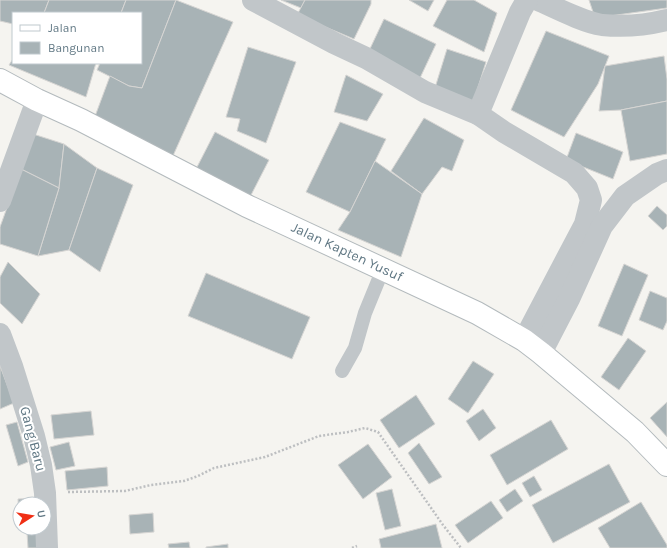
<svg xmlns="http://www.w3.org/2000/svg" width="667" height="548" font-family="Karla,sans-serif">
<rect width="100%" height="100%" fill="#f5f4f0"/>
<!-- building -->
<g fill="#a8b3b6" stroke="#d6d5d3">
<polygon points="0,0 49,0 44,13 13,13 13,24 0,21"/>
<polygon points="49,0 126,0 121,13 44,13"/>
<polygon points="126,0 176,0 142,88 129,86 97,70 100,63 141,63 141,13 121,13"/>
<polygon points="176,0 233,22 172,158 94,119 110,76 129,86 142,88"/>
<polygon points="281,0 305,0 301,8"/>
<polygon points="305,0 371,0 371,4 354,39 297,15"/>
<polygon points="409,0 434,0 428,11"/>
<polygon points="447,0 474,0 497,13 484,52 433,26"/>
<polygon points="589,0 667,0 667,8 595,18"/>
<polygon points="384,19 436,44 420,78 368,53"/>
<polygon points="546,31 609,56 598,84 564,137 511,110"/>
<polygon points="248,47 296,62 266,143 237,131 240,119 226,117"/>
<polygon points="447,49 486,62 473,103 434,91"/>
<polygon points="664,56 667,79 667,101 621,110 599,111 605,66"/>
<polygon points="13,59 13,63 96,63 86,97 9,65"/>
<polygon points="346,75 383,94 367,121 334,112"/>
<polygon points="667,101 667,154 630,161 621,110"/>
<polygon points="424,118 464,140 452,171 442,167 422,194 391,171"/>
<polygon points="340,122 386,139 350,212 306,192"/>
<polygon points="215,132 269,160 249,199 195,171"/>
<polygon points="576,133 623,152 613,179 566,160"/>
<polygon points="33,134 64,144 59,188 21,169"/>
<polygon points="64,144 97,168 69,250 38,256 59,188"/>
<polygon points="375,161 422,194 401,257 338,230 350,212"/>
<polygon points="97,168 133,185 100,272 69,250"/>
<polygon points="21,169 59,188 38,256 0,244 0,227"/>
<polygon points="657,206 667,215 667,226 663,230 648,216"/>
<polygon points="8,262 40,294 22,324 0,303 0,277"/>
<polygon points="624,264 648,275 622,336 598,326"/>
<polygon points="206,273 310,317 292,359 188,316"/>
<polygon points="650,291 667,298 667,321 663,330 639,320"/>
<polygon points="628,338 646,351 619,390 601,377"/>
<polygon points="473,361 494,374 468,413 448,399"/>
<polygon points="0,366 14,403 0,409"/>
<polygon points="416,395 435,424 399,448 380,420"/>
<polygon points="667,402 667,437 650,418"/>
<polygon points="483,409 496,428 479,441 466,421"/>
<polygon points="91,411 94,435 54,439 51,415"/>
<polygon points="551,420 568,449 507,485 490,455"/>
<polygon points="17,422 28,462 18,466 6,425"/>
<polygon points="69,442 75,466 56,470 50,447"/>
<polygon points="419,443 442,477 429,484 408,453"/>
<polygon points="368,444 392,477 363,499 338,465"/>
<polygon points="609,464 630,502 553,543 532,505"/>
<polygon points="107,467 108,486 67,490 65,471"/>
<polygon points="534,476 542,490 530,497 522,483"/>
<polygon points="392,489 401,526 385,530 376,493"/>
<polygon points="515,489 523,501 507,512 499,500"/>
<polygon points="42,498 42,504 20,504 20,523 19,523 18,499"/>
<polygon points="491,501 503,518 468,543 455,525"/>
<polygon points="641,502 667,545 667,548 610,548 598,528"/>
<polygon points="153,513 154,532 130,534 129,515"/>
<polygon points="436,524 442,548 381,548 379,539"/>
<polygon points="27,533 40,533 43,548 28,548"/>
<polygon points="189,542 190,548 169,548 168,544"/>
<polygon points="228,544 228,548 206,548 206,547"/>
</g>
<g fill="none" stroke-linecap="round" stroke-linejoin="round">
<defs>
<polyline id="secondary" points="0,80 37,100 81,120 247,206 477,313 524,340 541,353 635,432 667,465"/>
</defs>
<!-- secondary casing -->
<use href="#secondary" stroke="#b3babd" stroke-width="24"/>
<!-- path -->
<g stroke="#bdbfc1" stroke-width="2.5" stroke-dasharray="2 2" stroke-linecap="butt">
<polyline points="68,492 125,491 151,485 184,481 198,476 214,468 265,457 319,436 348,432 365,428 378,432 443,525 461,548"/>
<polyline points="352,548 357,546"/>
</g>
<!-- service -->
<polyline stroke="#c1c6c9" stroke-width="14" points="342,371 355,348 365,313 383,269"/>
<!-- minor -->
<g stroke="#c1c6c9" stroke-width="22">
<polyline points="253,0 334,43 366,58 425,92 478,114"/>
<path d="M538 0C556 8 583 22 602 25 623 27 647 25 667 20"/>
<polyline points="0,201 37,100"/>
<polyline points="0,334 12,366 34,436 41,465 45,493 47,548"/>
<polyline points="524,340 585,224 591,200 587,188 574,173 504,132 478,114 520,12 527,0"/>
<polyline points="541,353 569,299 602,226 625,196 657,174 667,170"/>
</g>
<!-- secondary -->
<use href="#secondary" stroke="#fff" stroke-width="22"/>
</g>
<g text-anchor="middle" dominant-baseline="central" stroke-width="4" stroke-linejoin="round" paint-order="stroke">
<!-- street labels -->
<g font-size="14" fill="#617884" stroke="#fff">
<text transform="translate(347 252) rotate(25)">Jalan Kapten Yusuf</text>
<text transform="translate(33 439) rotate(75)">Gang Baru</text>
</g>
</g>
<!-- legend -->
<rect x="12" y="12" width="130" height="52" fill="#ffffff" stroke="#c0c9ce"/>
<rect x="20" y="25" width="20" height="6" fill="#ffffff" stroke="#c0c9ce"/>
<text x="48" y="32" font-size="12" fill="#617884">Jalan</text>
<rect x="20" y="42" width="20" height="12" fill="#a8b3b6" stroke="#c0c9ce"/>
<text x="48" y="52" font-size="12" fill="#617884">Bangunan</text>
<!-- north arrow -->
<g transform="translate(32 516) rotate(78)"><circle r="19" fill="#ffffff" stroke="#c0c9ce"/>
<path d="M0-3L7 15L0 10L-7 15Z" fill="#f02f15"/>
<text y="-6" font-size="11" font-weight="bold" text-anchor="middle" fill="#617884">U</text>
</g>
</svg>
